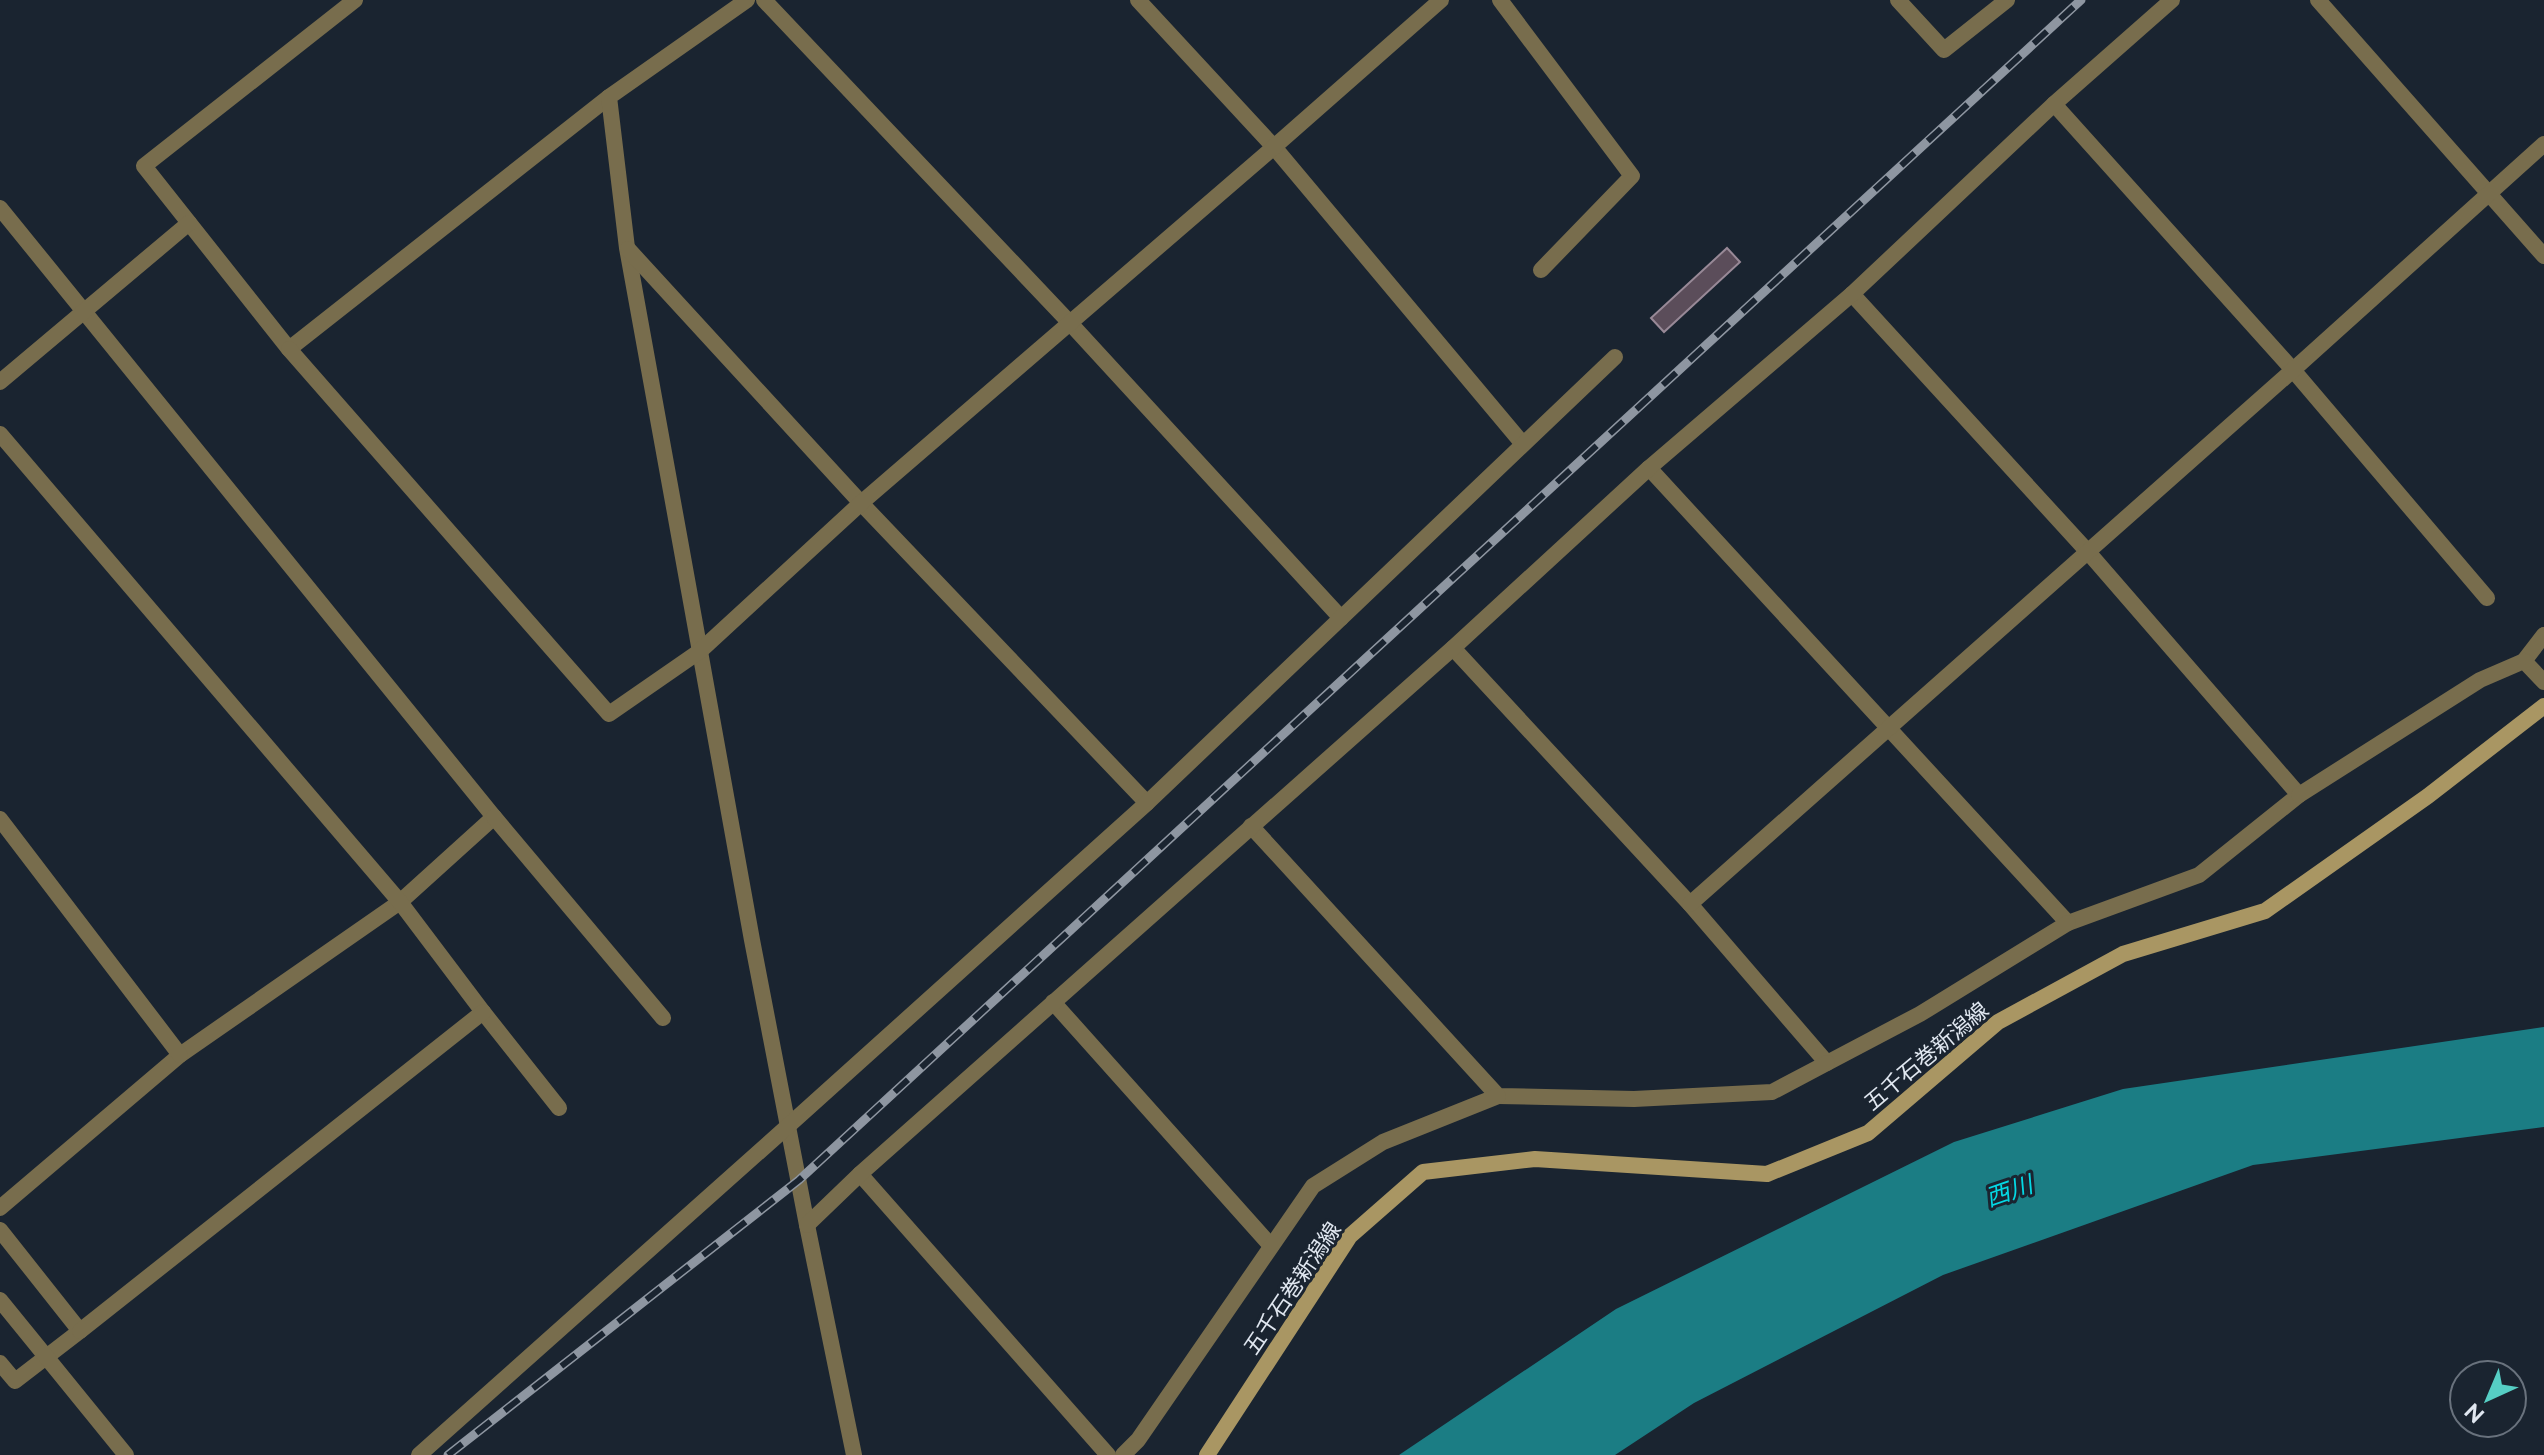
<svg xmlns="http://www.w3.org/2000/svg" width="2544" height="1455" font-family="Raleway,'Noto Sans JP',sans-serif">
<rect width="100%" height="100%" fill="#1a2430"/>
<!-- water -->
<polygon fill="#1b7d84" points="2544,1027 2544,1127 2253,1165 1943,1275 1694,1403 1615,1455 1399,1455 1616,1309 1954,1142 2123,1089"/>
<!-- building -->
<polygon fill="#5b4d5a" stroke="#988997" stroke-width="2" points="1727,248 1740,262 1664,332 1651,318"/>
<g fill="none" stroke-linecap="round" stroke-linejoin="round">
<!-- minor -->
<g stroke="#786d4d" stroke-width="16">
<polyline points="355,0 144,166 289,349 609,97"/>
<polyline points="747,0 609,97 627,248 679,535 752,940 807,1225 854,1455"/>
<polyline points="764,0 1070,323 1341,618"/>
<polyline points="1138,0 1274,147 1523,444"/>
<polyline points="1500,0 1632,176 1541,270"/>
<polyline points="1898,0 1944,50 2007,0"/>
<polyline points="2318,0 2544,256"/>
<polyline points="2054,104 2293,370 2487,598"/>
<polyline points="0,208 494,817 400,902 180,1055 0,1208"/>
<polyline points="628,249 861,503 1147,803"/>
<polyline points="289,349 609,714 700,651 861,503 1274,147 1441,0"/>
<polyline points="0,382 189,223"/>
<polyline points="0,434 400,902 483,1012 559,1108"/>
<polyline points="1649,468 2068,923 2199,875 2299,795 2088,552 1852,294"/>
<polyline points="1453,648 1690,904 1827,1063 1920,1014 2068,923"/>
<polyline points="2524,661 2544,635"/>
<polyline points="2299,795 2480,680 2524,661 2544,682"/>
<polyline points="494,817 663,1018"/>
<polyline points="0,819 180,1055"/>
<polyline points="1251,826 1498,1096 1634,1099 1772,1092 1827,1063"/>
<polyline points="1690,904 2293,370 2544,144"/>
<polyline points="1053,1002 1271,1246"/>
<polyline points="860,1174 1108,1455"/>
<polyline points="807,1225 860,1174 1453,648 1649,468 1852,294 2054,104 2172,0"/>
<polyline points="0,1230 80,1331 15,1381 0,1363"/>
<polyline points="80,1331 483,1012"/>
<polyline points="419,1455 788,1126 1147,803 1615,357"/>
<polyline points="1123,1455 1138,1440 1313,1186 1383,1142 1498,1096"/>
</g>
<!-- secondary -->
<polyline stroke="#a99663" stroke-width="16" points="1207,1455 1350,1236 1423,1172 1535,1159 1767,1174 1868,1133 1998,1022 2123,954 2265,911 2428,796 2544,706"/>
<defs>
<polyline id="rail" points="448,1455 799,1180 2081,0"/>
</defs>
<!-- rail casing -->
<use href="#rail" stroke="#8e96a1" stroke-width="9"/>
<!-- rail -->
<use href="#rail" stroke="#1a2430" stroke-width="6" stroke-dasharray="18" stroke-linecap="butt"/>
<!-- tertiary-bridge -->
<polyline stroke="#786d4d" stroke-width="16" points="0,1300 126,1455"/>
</g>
<g text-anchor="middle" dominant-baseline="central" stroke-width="6" stroke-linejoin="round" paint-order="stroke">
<!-- street labels -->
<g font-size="22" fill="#e0e7f0" stroke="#1a2430">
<text transform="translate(1926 1056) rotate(-40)">五千石巻新潟線</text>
<text transform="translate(1292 1288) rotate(-56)">五千石巻新潟線</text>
</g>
<!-- water labels -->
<g font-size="24" font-style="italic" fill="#04d8e4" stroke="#1a2430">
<text transform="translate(2009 1191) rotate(-19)">西川</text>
</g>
</g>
<!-- north arrow -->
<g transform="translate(2488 1399) rotate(224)"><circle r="38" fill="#1a2430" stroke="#69727d" stroke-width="2"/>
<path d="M0-6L14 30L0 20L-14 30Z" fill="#56cec4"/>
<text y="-12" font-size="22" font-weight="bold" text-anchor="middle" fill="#e0e7f0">N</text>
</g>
</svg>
